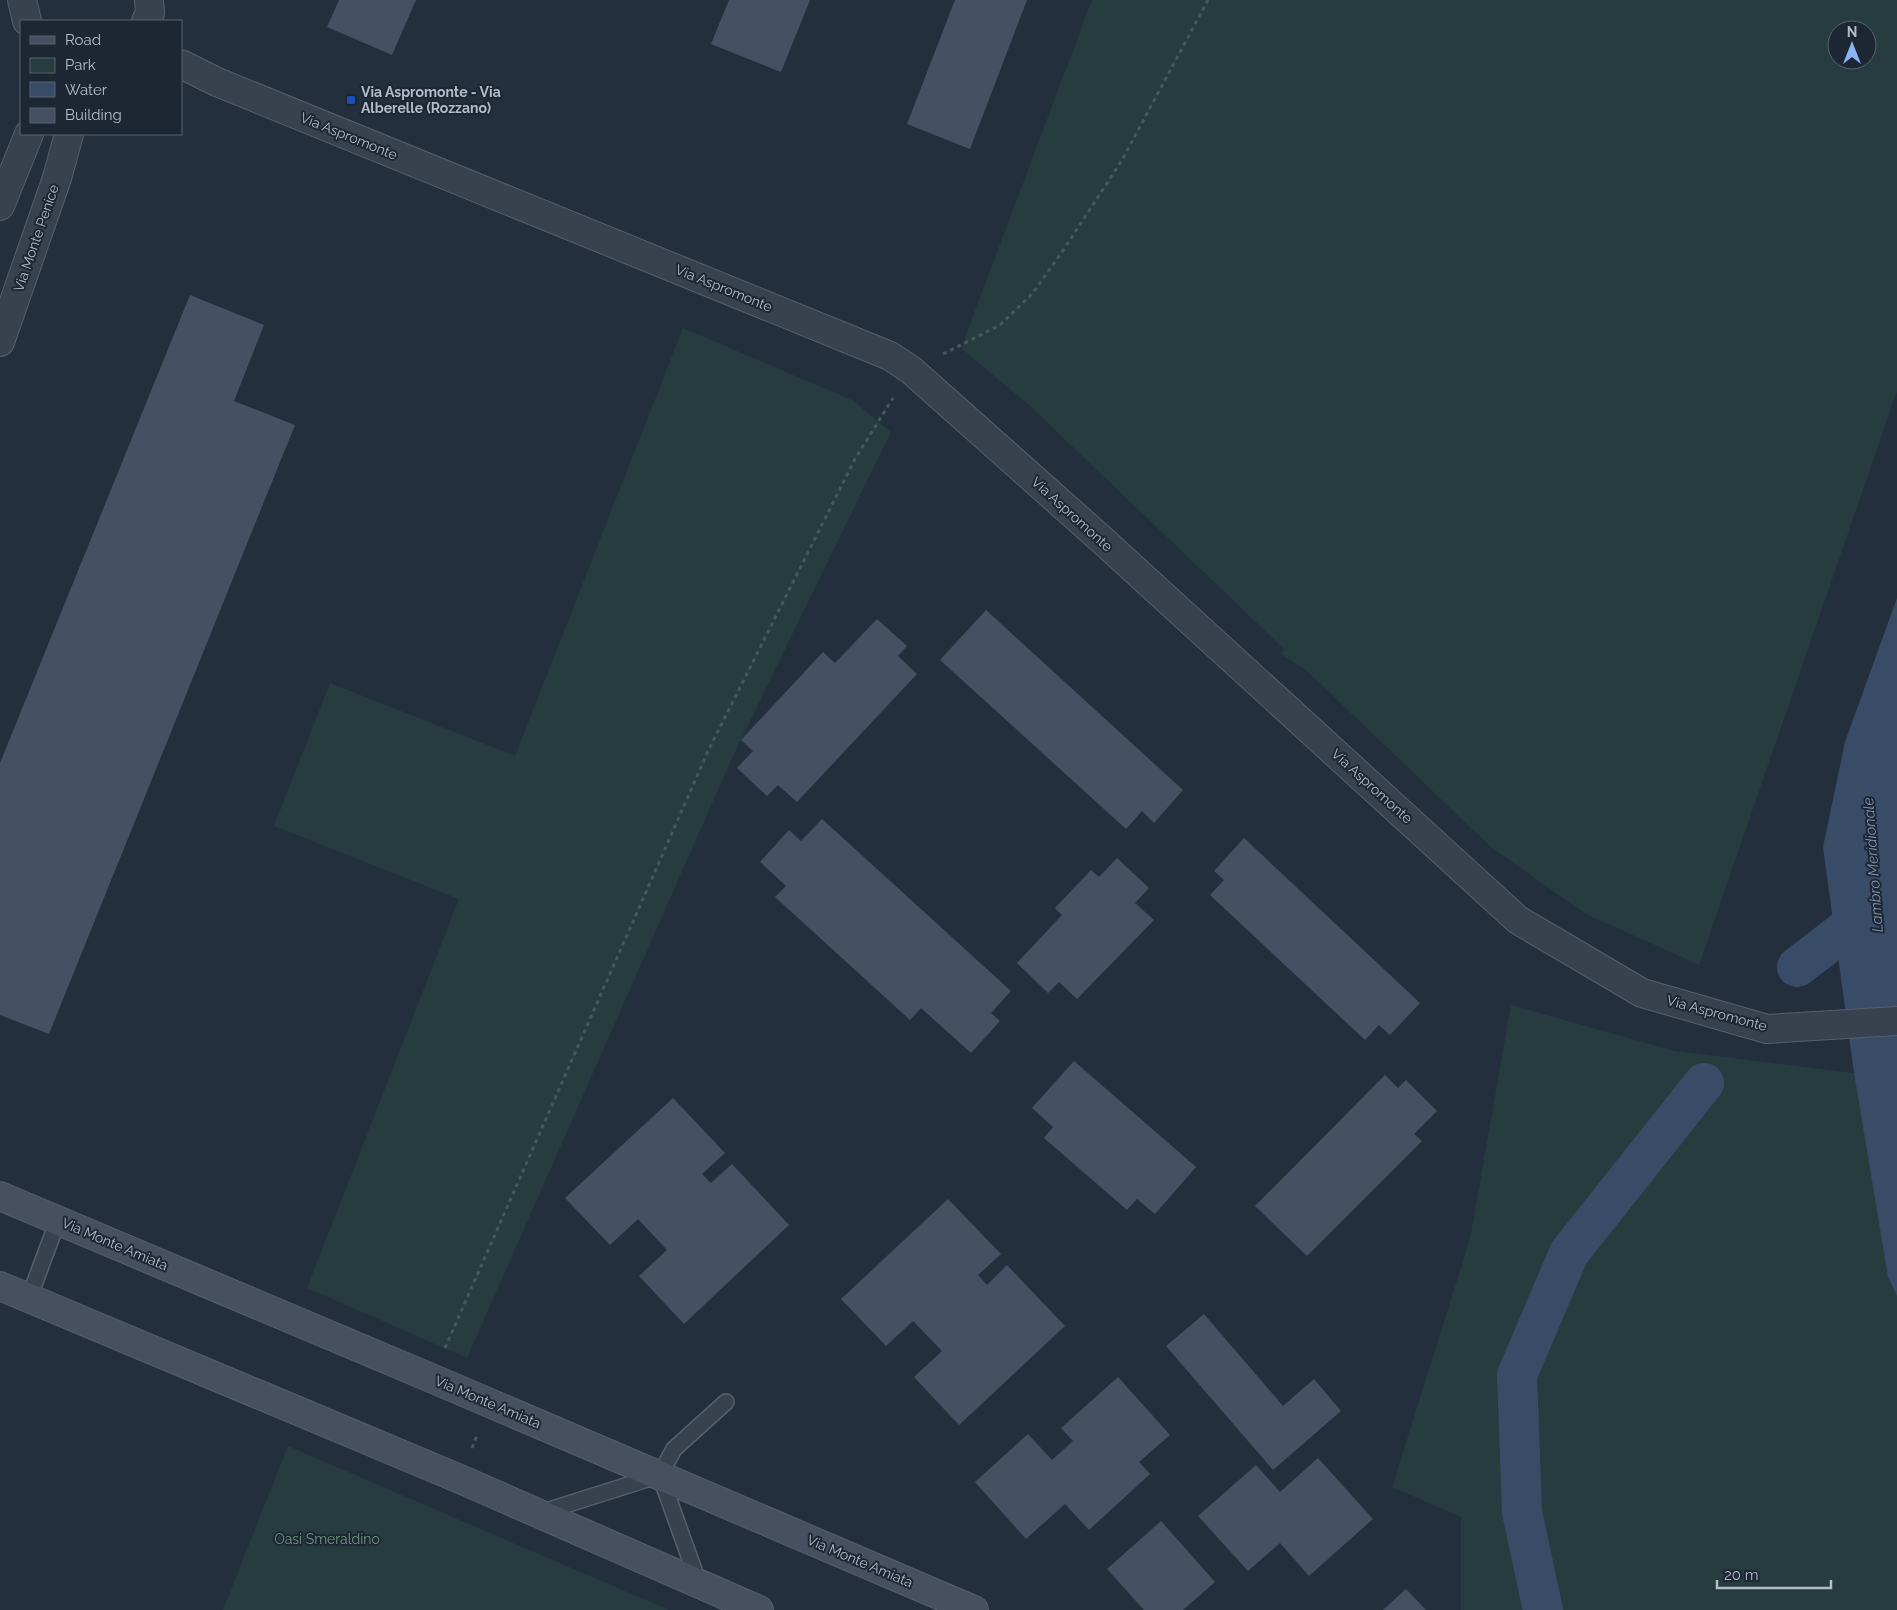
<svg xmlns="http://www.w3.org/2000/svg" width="1897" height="1610" font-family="Raleway,sans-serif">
<rect width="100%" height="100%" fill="#242f3e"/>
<!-- green -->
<g fill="#263c3f" fill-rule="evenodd">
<path d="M1092 0H1897V391L1699 965 1586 914 1492 848 1305 669 1281 654 1284 649 1030 406 961 348ZM1837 30H1867V60H1837Z"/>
<polygon points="683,328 852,400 891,432 733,756 467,1358 307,1288 459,899 274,826 330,683 515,756"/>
<polygon points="1511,1005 1675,1051 1854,1073 1888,1276 1897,1296 1897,1610 1461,1610 1461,1517 1392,1487 1470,1239"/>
<polygon points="288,1446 669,1610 223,1610"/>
</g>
<!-- water -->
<polygon fill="#394c67" points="1897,598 1897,1296 1888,1277 1854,1073 1823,847 1845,742"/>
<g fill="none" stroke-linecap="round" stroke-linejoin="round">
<!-- canal -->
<g stroke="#394c67" stroke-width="40">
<polyline points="1797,967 1874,908"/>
<polyline points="1543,1610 1522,1512 1517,1375 1569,1253 1704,1083"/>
</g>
</g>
<!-- building -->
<g fill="#455162">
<polygon points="339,0 416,0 392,55 327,27"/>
<polygon points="729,0 810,0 781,72 711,44"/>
<polygon points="955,0 1027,0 970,149 907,124"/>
<polygon points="190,295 264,325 234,401 295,425 49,1034 0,1015 0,763"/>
<polygon points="986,610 1183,790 1154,823 1142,811 1126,829 940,660"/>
<polygon points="877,619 907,646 898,656 917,674 797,802 778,785 767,796 737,768 753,751 741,740 823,652 835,663"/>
<polygon points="822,819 1011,991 991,1013 1000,1021 971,1053 921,1008 910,1020 775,897 786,886 760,862 789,830 801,841"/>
<polygon points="1244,838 1420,1003 1390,1035 1379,1025 1365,1040 1210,895 1224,880 1214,871"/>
<polygon points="1117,858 1149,888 1135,903 1154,920 1077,999 1059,982 1048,993 1017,963 1062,915 1055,908 1091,870 1099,877"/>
<polygon points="1074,1061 1196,1167 1155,1214 1137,1199 1127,1210 1044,1138 1053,1127 1032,1108"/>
<polygon points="1385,1075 1398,1088 1406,1080 1437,1111 1414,1134 1422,1141 1307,1256 1255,1206"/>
<polygon points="673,1098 725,1153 702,1174 711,1183 732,1164 789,1225 684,1324 639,1276 667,1250 638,1219 610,1245 565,1198"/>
<polygon points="948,1199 1001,1254 978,1275 987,1285 1007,1265 1065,1326 959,1425 914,1377 942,1351 913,1321 886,1346 841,1299"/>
<polygon points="1204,1314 1283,1406 1314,1379 1341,1411 1273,1470 1166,1346"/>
<polygon points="1118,1377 1170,1435 1139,1462 1150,1474 1089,1530 1065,1504 1026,1539 975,1482 1028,1434 1052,1460 1073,1441 1061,1428"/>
<polygon points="1318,1458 1373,1519 1309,1576 1280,1543 1248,1571 1198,1516 1256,1465 1280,1492"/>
<polygon points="1161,1521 1215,1582 1183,1610 1144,1610 1107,1569"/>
<polygon points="1406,1589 1426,1610 1383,1610"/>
</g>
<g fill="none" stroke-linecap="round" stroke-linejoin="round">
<defs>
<g id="lane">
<polyline points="29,1298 58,1220"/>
<polyline points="660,1475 699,1584"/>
<polyline points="540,1513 660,1475 674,1449 726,1402"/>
</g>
<g id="street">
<polyline points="22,0 27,21"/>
<polyline points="146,21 150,13 149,0"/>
<polyline points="181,64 217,82 890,356 911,370 1101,539 1518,920 1642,993 1767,1029 1897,1021"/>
<polyline points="0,206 29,134"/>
<polyline points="0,342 57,178 69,134"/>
</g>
<g id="secondary">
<polyline points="0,1196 431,1378 974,1610"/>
<polyline points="0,1286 460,1479 759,1610"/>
</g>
</defs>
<!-- lane casing -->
<use href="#lane" stroke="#565f6c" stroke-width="18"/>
<!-- street casing -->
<use href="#street" stroke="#565f6c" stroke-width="30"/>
<!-- secondary casing -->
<use href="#secondary" stroke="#565f6c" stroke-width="30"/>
<!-- path -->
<g stroke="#44595c" stroke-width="3" stroke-dasharray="4 4" stroke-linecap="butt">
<polyline points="943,354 1000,325 1032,294 1064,249 1122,160 1208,0"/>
<polyline points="445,1348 709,749 855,459 893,398"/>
<polyline points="472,1448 478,1433"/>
</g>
<!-- lane -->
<use href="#lane" stroke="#38414e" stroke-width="15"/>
<!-- street -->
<use href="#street" stroke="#38414e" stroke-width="28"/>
<!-- secondary -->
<use href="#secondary" stroke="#465061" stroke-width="28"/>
</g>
<!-- markers -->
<rect fill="#1a4fb4" stroke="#1d2633" stroke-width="2" x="346" y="95" width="10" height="10" rx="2.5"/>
<g text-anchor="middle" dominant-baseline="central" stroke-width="4" stroke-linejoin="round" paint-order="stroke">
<!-- poi labels -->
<g font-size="14" font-weight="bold" fill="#b4bcc9" stroke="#1d2633" text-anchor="start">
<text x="361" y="92">Via Aspromonte - Via<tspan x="361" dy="16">Alberelle (Rozzano)</tspan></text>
</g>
<!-- street labels -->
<g font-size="14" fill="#b4bcc9" stroke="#1d2633">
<text transform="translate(349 136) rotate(22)">Via Aspromonte</text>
<text transform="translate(36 238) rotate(-71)">Via Monte Penice</text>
<text transform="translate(724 288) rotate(22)">Via Aspromonte</text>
<text transform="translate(1072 514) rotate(42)">Via Aspromonte</text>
<text transform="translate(1372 786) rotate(42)">Via Aspromonte</text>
<text transform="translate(1717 1013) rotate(15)">Via Aspromonte</text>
<text transform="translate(115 1244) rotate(23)">Via Monte Amiata</text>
<text transform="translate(488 1402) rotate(23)">Via Monte Amiata</text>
<text transform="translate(860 1561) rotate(23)">Via Monte Amiata</text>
</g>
<!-- park labels -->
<g font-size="14" fill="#6b9a76" stroke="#1d2633">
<text x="327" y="1539">Oasi Smeraldino</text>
</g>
<!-- water labels -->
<g font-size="15" font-style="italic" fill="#7c92b1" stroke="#1d2633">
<text transform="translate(1873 865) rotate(-94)">Lambro Meridionale</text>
</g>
</g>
<!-- legend -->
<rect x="20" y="20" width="162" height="115" fill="#1d2633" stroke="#59626f"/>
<rect x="30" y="36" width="25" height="8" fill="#465061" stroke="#59626f"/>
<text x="65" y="45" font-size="15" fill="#b4bcc9">Road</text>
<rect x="30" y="58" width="25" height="15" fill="#263c3f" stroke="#59626f"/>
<text x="65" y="70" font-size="15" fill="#b4bcc9">Park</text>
<rect x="30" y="82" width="25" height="15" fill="#394c67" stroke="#59626f"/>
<text x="65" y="95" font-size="15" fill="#b4bcc9">Water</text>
<rect x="30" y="108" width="25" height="15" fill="#455162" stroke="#59626f"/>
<text x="65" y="120" font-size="15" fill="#b4bcc9">Building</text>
<!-- north arrow -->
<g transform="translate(1852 45)"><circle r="24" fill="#1d2633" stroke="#59626f"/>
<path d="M0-4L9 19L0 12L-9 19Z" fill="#8ab4f8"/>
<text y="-8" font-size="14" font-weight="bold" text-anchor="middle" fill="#b4bcc9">N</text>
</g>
<!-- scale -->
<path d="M1717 1580v8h114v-8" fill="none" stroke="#b4bcc9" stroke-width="2.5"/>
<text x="1724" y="1580" font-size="15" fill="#b4bcc9" stroke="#1d2633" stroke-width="4" paint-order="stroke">20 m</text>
</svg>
